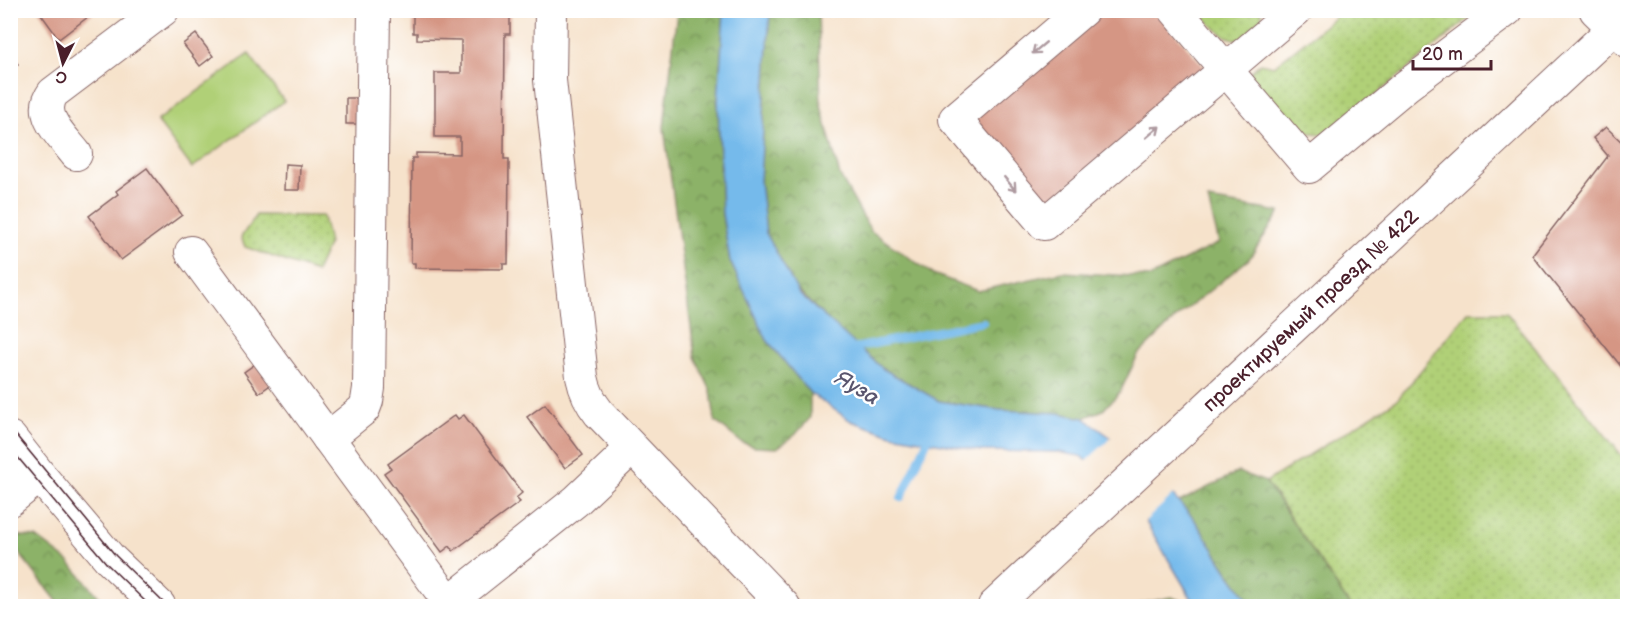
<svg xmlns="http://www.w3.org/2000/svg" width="1638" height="617" font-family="'Balsamiq Sans',sans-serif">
<defs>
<pattern id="green-dots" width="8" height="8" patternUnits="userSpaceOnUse" patternTransform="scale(1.5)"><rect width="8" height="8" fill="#b0d077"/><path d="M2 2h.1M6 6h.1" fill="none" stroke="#99b267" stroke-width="1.8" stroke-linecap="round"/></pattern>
<pattern id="forest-crowns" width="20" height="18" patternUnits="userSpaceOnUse" patternTransform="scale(1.5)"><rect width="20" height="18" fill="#8cb268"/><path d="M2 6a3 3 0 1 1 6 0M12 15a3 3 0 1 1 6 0" fill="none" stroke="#749056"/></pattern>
</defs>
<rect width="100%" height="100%" fill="#fff"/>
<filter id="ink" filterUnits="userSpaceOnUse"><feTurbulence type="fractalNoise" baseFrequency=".0167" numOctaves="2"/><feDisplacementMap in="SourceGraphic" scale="12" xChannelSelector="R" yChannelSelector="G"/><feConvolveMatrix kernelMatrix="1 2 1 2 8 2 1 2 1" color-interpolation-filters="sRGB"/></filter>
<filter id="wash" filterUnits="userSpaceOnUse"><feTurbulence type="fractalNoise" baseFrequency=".008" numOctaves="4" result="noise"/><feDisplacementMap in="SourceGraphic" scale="24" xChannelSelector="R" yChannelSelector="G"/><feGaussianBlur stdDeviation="1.35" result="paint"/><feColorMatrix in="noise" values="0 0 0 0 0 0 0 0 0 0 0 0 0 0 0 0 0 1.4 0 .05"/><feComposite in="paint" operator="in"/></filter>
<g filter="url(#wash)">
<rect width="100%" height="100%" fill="#f6e2cb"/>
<!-- green -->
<g fill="url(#green-dots)" stroke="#7d7851" stroke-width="1.5">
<polygon points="1199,11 1261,11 1262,18 1240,41 1225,36 1209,23"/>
<polygon points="1343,11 1478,11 1344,121 1322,134 1302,132 1287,124 1247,76 1260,63 1274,66"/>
<polygon points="256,215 323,216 329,243 316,272 245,247 241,237"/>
<polygon points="1468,312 1506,312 1627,462 1627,606 1350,606 1266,482 1397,400"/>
</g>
<!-- forest -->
<g fill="url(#forest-crowns)" stroke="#6b684a" stroke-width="1.5">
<polygon points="770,10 818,11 821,106 840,176 871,231 933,274 978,291 1062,272 1150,277 1219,243 1208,200 1280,212 1249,259 1177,317 1138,355 1120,392 1103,410 1084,418 1058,413 999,410 939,401 883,369 836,328 796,289 766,233 760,180"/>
<polygon points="677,11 724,11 718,101 722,214 730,261 767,340 810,393 810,418 795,435 777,448 755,447 741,442 715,421 711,391 695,357 664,128"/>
<polygon points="1238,472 1266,482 1350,606 1253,606 1226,569 1194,519 1179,502"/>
<polygon points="11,535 36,537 68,561 107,606 61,606 11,543"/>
<polygon points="1171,597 1195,606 1134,606 1136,605"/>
</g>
<!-- pitch -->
<polygon fill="#b0d077" stroke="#7d7851" stroke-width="1.5" points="249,54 284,101 192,168 157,121"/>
<!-- water -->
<polygon fill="#75baeb" stroke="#606c8b" stroke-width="1.5" points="724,11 770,11 760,181 766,233 799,294 883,369 939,401 999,410 1058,413 1084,418 1117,442 1156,477 1194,519 1226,569 1253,606 1196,606 1137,507 1111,478 1080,456 1058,452 981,451 892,435 851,421 810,393 767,340 730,261 722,214 718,101"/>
<!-- pier -->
<polygon fill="#f6e2cb" points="1114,435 1158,475 1175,493 1143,523 1134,509 1109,481 1084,463"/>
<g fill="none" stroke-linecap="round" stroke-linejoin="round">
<!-- stream -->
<g stroke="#75baeb" stroke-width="8">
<polyline points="849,349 983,322"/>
<polyline points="901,498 930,435"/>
</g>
</g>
<g id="blocks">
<!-- building -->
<g fill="#d59684">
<polygon points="38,10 97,10 59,39"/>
<polygon points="413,10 510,10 510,34 505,34 504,155 504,159 509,159 508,264 503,264 503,269 415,268 415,263 411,263 412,158 416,158 416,153 460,154 460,137 435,137 435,73 461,73 461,40 417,39 417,33 413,33"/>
<polygon points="1100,10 1155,10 1207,70 1046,203 970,119"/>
<polygon points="196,34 213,56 200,66 183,44"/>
<polygon points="10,54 18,64 10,69"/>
<rect x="346" y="98" width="15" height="26"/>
<polygon points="1606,127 1628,148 1628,375 1532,255 1608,156 1593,138"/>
<polygon points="285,164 300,165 299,190 284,190"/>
<polygon points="147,168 182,215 121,260 89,216 118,194 116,191"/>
<polygon points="258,362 273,383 259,393 244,372"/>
<polygon points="545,404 583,455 565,468 527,417"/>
<polygon points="455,415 458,419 464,415 522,493 516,498 520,502 453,551 450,546 442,552 384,473 391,468 388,464"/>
</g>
</g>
</g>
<g filter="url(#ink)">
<use href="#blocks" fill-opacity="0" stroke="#866363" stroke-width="1.5"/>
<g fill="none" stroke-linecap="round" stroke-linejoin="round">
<defs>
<g id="minor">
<path d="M551 10 550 80 582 377C585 392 590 402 599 413L784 606"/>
<polyline points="1083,10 955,119 1044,224 1296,10"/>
<polyline points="1175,10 1309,167 1406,86 1507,10"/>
<path d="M76 154C62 136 37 115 53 93L163 10"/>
<polyline points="191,252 449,602"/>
<polyline points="328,438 364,409 367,401 369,388 374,10"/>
<polyline points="10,500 40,476"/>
<polyline points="444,606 576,501 632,448"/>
<polyline points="994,606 1628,15"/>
</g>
<g id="major">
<polyline points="1596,10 1628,41"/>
<polyline points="10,438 40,476 111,560 159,606"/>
</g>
</defs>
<!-- minor casing -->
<use href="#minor" stroke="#866363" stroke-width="34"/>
<!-- major casing -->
<use href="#major" stroke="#866363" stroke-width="35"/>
<!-- minor -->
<use href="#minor" stroke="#fff" stroke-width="32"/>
<!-- major -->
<use href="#major" stroke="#fff" stroke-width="33"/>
<!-- tram -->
<g stroke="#4a1f2b" stroke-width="1.5">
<polyline points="10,428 116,556 167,606"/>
<polyline points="10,448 107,564 150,606"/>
</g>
</g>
<!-- one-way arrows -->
<defs><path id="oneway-shaft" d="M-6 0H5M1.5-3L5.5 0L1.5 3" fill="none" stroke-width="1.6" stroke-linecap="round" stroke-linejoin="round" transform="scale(1.5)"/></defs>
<g stroke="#ae9aa0">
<use href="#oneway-shaft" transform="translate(1039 48) rotate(140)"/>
<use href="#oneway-shaft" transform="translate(1153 132) rotate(-40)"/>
<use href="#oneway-shaft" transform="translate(1010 184) rotate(50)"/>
</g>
</g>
<g text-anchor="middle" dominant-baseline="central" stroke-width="5" stroke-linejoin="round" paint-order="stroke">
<!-- street labels -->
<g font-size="20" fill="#4a1f2b" stroke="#fff">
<text transform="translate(1311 311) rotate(-43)">проектируемый проезд № 422</text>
</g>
<!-- water labels -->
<g font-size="21" font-style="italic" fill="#59556e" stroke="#fff">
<text transform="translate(857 388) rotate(30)">Яуза</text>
</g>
</g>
<!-- margin -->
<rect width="1638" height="617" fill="none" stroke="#fff" stroke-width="36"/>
<!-- north arrow -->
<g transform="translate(63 63) rotate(186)" stroke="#ffffff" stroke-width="4.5" paint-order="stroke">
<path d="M0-4.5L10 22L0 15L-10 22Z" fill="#4a1f2b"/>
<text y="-9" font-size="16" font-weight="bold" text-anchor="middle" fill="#4a1f2b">С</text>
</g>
<!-- scale -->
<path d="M1413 60v9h78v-9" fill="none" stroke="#4a1f2b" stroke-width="3"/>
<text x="1422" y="60" font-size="18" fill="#4a1f2b" stroke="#ffffff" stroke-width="4.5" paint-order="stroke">20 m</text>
</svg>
